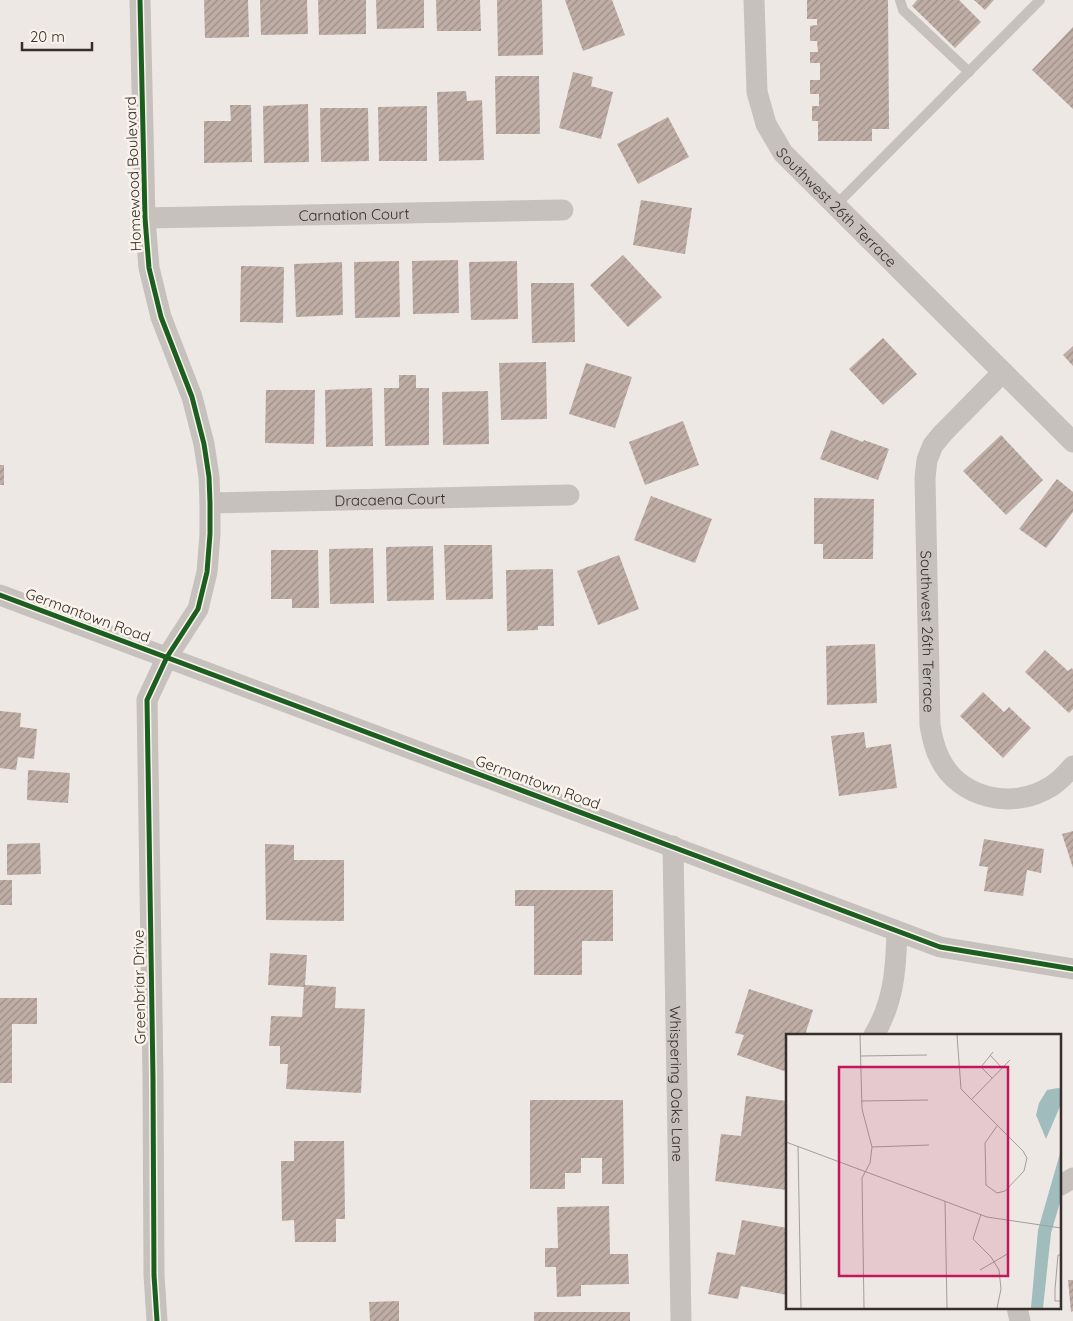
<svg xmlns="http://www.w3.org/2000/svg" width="1073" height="1321" font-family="Quicksand,sans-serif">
<defs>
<pattern id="building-hatch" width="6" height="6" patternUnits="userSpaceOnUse" patternTransform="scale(1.25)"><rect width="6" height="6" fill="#bfaea6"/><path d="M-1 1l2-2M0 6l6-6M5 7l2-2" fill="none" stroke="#9c8e87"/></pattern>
</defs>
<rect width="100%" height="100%" fill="#ede8e3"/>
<!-- building -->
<g fill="url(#building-hatch)">
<polygon points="204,0 248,0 249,37 205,38"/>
<polygon points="260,0 307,0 308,34 261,35"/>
<polygon points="318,0 366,0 366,34 319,35"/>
<polygon points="376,0 424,0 424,28 377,29"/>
<polygon points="436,0 480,0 481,31 437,31"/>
<polygon points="497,0 542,0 543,55 498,56"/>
<polygon points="565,0 612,0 625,35 583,51"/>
<polygon points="807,0 888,0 889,129 872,129 872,141 818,141 818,121 812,121 812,106 819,106 819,94 810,94 810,80 820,80 820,63 810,63 810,52 818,52 817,41 810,41 810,26 817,25 817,19 807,19"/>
<polygon points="917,0 959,0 981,22 955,48 912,6"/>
<polygon points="974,0 994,0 985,10"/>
<polygon points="1073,27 1073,109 1032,70"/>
<polygon points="573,72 593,77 591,86 613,92 601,139 559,128"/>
<polygon points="495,76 539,76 540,134 496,134"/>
<polygon points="466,91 467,101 482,100 484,160 439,161 437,92"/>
<polygon points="308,104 309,162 264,163 263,106"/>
<polygon points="230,105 251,105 252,162 204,163 204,121 231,121"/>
<polygon points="427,106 427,161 379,161 378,107"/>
<polygon points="320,108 368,108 369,161 321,162"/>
<polygon points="668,117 689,157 638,184 617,144"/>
<polygon points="641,200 692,208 685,254 633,245"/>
<polygon points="623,255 662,297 628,327 590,285"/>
<polygon points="458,260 459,313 413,314 412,261"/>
<polygon points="399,261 400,317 355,318 354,262"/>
<polygon points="517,261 518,319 471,320 469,262"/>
<polygon points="342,262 343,315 296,317 294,264"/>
<polygon points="241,266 284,267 283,323 240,322"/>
<polygon points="531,283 574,283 575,342 532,343"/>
<polygon points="883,338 917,374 883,405 849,369"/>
<polygon points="1073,346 1073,366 1063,355"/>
<polygon points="546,362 547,419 501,420 499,363"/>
<polygon points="586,363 632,377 615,428 569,414"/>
<polygon points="399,375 416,375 416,388 429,388 429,445 385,446 384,388 399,388"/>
<polygon points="372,388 373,446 326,447 325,390"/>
<polygon points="266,390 315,390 314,444 265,443"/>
<polygon points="488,391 489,444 443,445 442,392"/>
<polygon points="683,421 699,465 645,485 629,442"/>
<polygon points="831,430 863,442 864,440 889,449 878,480 820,459"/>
<polygon points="1001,435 1043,480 1006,515 963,471"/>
<rect x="0" y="465" width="4" height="20"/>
<polygon points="1057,479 1073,492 1073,512 1046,548 1019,529"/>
<polygon points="651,496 712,519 695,563 634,540"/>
<polygon points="814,498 874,499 873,559 823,559 823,544 814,544"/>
<polygon points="444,545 492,545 493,599 446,600"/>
<polygon points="433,546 434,600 387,601 386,547"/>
<polygon points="373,548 374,603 330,604 329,549"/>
<polygon points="271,550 318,550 319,608 292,608 292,599 271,599"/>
<polygon points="619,555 639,609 598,625 577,571"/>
<polygon points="553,569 554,626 538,626 538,630 507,631 506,570"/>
<polygon points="875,644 877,703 827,705 826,646"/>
<polygon points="1045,650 1068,671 1072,668 1073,670 1073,709 1069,713 1025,672"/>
<polygon points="983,692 1004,712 1009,707 1031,728 1003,758 960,716"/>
<polygon points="0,711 21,713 20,727 37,729 34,759 18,757 16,770 0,768"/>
<polygon points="864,732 866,748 891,744 897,788 839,796 831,736"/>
<polygon points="28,770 70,773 68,803 27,800"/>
<polygon points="1073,831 1073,868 1062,834"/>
<polygon points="984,839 1044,849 1041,873 1027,870 1023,896 984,891 988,867 979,866"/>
<polygon points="40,843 41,874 7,875 7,844"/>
<polygon points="265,844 294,845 294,860 344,860 344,921 266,920"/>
<rect x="0" y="880" width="12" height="25"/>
<polygon points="515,890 613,890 613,941 582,941 582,975 534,975 534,906 515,906"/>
<polygon points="270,953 307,955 305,985 336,987 335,1008 365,1009 361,1093 286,1089 288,1064 280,1064 280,1046 269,1046 271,1016 302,1017 304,987 268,985"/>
<polygon points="749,989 813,1010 805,1035 787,1035 787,1072 737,1055 744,1035 735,1033"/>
<polygon points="0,998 37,998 37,1024 12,1024 12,1083 0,1083"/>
<polygon points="746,1096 787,1101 787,1190 715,1181 721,1134 741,1136"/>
<polygon points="530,1100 623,1100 624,1184 602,1184 602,1158 581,1158 581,1173 565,1173 565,1189 530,1189"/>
<polygon points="294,1141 344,1141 345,1219 336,1219 336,1242 295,1242 294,1220 282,1221 281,1161 294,1161"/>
<polygon points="609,1206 610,1254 628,1254 629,1284 581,1285 581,1296 557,1297 556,1267 545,1267 545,1248 558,1248 557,1207"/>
<polygon points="742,1220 787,1228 787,1295 741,1286 738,1299 708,1294 717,1252 735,1255"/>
<polygon points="1068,1280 1073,1280 1073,1311 1071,1312"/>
<polygon points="399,1301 399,1321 370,1321 369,1302"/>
<rect x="534" y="1312" width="96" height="9"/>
</g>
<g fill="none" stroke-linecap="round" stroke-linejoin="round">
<!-- lane -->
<g stroke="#c6c1bc" stroke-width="10">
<polyline points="900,0 903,10 969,72"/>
<polyline points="835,206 1040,0"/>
</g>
<!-- street -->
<g stroke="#c6c1bc" stroke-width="21">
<polyline points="140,0 145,218 149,268 161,317 192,397 204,444 209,477 210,503 210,534 207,572 198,609 167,657 147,700 153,1078 154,1275 157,1321"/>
<path id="s1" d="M754 0 757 92 766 124 783 153 1073 442"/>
<path id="s2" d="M145 218 563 210"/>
<path id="s3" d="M1003 372 943 433 933 445 927 460 925 478 930 725C932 737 934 748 940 759 960 799 1013 810 1050 787 1059 782 1066 774 1073 766"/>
<path id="s4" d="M210 503 569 495"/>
<polyline points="0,595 940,947 1073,969"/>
<path id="s5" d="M673 846 681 1321"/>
<path d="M874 1035C894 1002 896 968 897 931"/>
<polyline points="1059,1186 1073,1178"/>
<polyline points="1017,1307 1020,1321"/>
</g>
<defs>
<g id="cycleway">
<polyline points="140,0 145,218 149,268 161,317 192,397 204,444 209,477 210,503 210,534 207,572 198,609 167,657 147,700 153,1078 154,1275 157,1321"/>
<polyline points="0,595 940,947 1073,969"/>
</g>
</defs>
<!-- cycleway casing -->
<use href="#cycleway" stroke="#f9f3eb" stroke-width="8"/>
<!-- cycleway -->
<use href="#cycleway" stroke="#1b5e20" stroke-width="5"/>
</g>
<g text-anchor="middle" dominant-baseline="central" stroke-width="5" stroke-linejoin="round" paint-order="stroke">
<!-- street labels -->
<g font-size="15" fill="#372e2a" stroke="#f9f3eb">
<text transform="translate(133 174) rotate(-92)">Homewood Boulevard</text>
<text stroke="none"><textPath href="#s1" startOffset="235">Southwest 26th Terrace</textPath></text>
<text stroke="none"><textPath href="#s2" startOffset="209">Carnation Court</textPath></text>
<text stroke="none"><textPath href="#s4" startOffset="180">Dracaena Court</textPath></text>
<text transform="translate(88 615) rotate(20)">Germantown Road</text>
<text stroke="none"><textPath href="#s3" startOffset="289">Southwest 26th Terrace</textPath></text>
<text transform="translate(538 782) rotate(20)">Germantown Road</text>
<text transform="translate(139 987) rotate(-91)">Greenbriar Drive</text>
<text stroke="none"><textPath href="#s5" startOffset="238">Whispering Oaks Lane</textPath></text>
</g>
</g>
<!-- overview -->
<g transform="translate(786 1034)">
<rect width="275" height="275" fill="#ede8e3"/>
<path d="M272 54 275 55V70L260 105 250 81 253 69 261 56ZM275 116V165L265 199 257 274H245L252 196Z" fill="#a1bcbc"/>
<path fill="none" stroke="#a49e99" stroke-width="1" d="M74 1 76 75 86 113 84 129 76 144 78 274M171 1 175 55 237 117 241 124 238 137 219 157 211 159 200 151 199 109 211 92M204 21 216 34M75 22 141 21M206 44 195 33 207 18M185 66 224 26M75 67 142 66M0 108 201 183 275 194M12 112 15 274M86 113 143 111M159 167 161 274M195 180 187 205 205 223 213 236 215 255 211 274M275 221H272L269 255V267H275M194 236 223 219"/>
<path fill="#c2185b" fill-opacity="0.15" stroke="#c2185b" stroke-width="2.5" d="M53 33H222V242H53Z"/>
<rect width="275" height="275" fill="none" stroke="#372e2a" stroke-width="2.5"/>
</g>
<!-- scale -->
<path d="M22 42v8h70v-8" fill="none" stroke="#372e2a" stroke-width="2.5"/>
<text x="30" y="42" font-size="15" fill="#372e2a" stroke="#f9f3eb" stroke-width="4" paint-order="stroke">20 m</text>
</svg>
